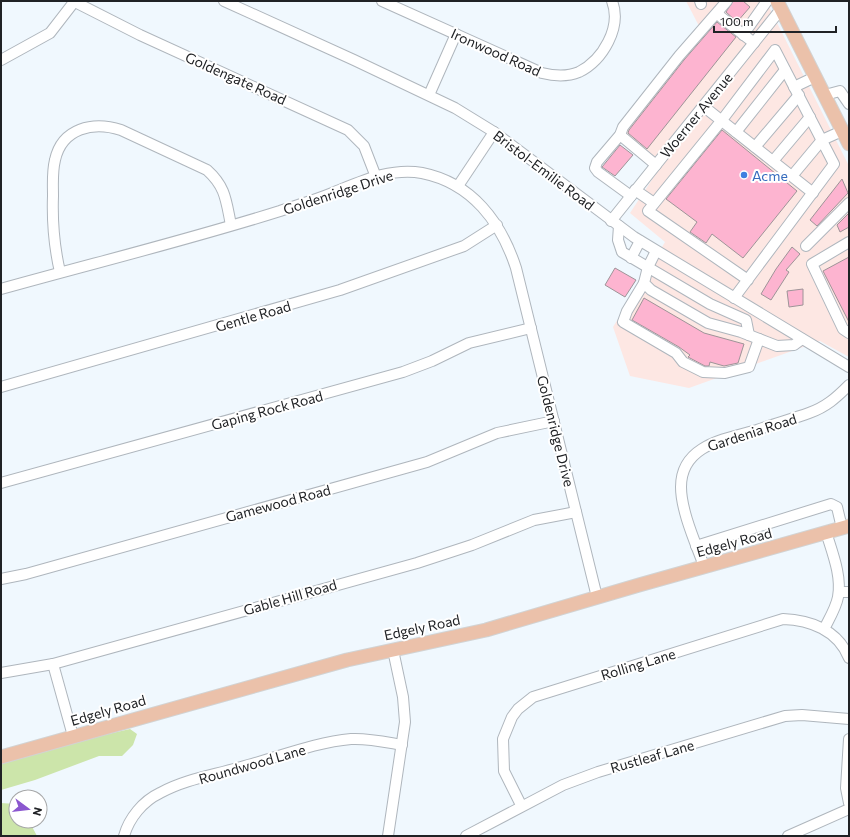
<svg xmlns="http://www.w3.org/2000/svg" width="850" height="837" font-family="Commissioner,sans-serif">
<rect width="100%" height="100%" fill="#f0f8fe"/>
<!-- commercial -->
<polygon fill="#fde7e3" points="686,1 766,1 849,166 849,357 820,341 689,388 630,376 613,327 665,242 630,213 661,166 616,130 699,26"/>
<!-- green -->
<g fill="#cce5aa">
<polygon points="130,729 137,734 133,745 122,756 99,756 35,780 1,790 1,764 77,741"/>
<polygon points="1,803 16,804 16,821 29,821 37,836 1,836"/>
</g>
<!-- building -->
<g fill="#fdb4d0" stroke="#9e9498">
<polygon points="733,1 743,1 750,7 737,22 726,12"/>
<polygon points="717,22 736,37 647,149 628,133 629,130 684,60"/>
<polygon points="722,130 797,191 743,258 712,234 706,243 690,232 697,222 666,199"/>
<polygon points="620,145 633,155 615,176 602,167"/>
<polygon points="842,179 848,193 817,226 810,220"/>
<polygon points="849,213 849,227 840,232 837,225"/>
<polygon points="792,247 800,254 786,270 789,272 771,300 761,294 776,269"/>
<polygon points="849,257 849,322 823,271"/>
<polygon points="615,268 636,280 625,297 605,285"/>
<polygon points="803,289 803,305 789,307 787,291"/>
<polygon points="644,298 704,333 744,344 738,363 724,366 710,362 709,366 705,366 688,357 690,355 679,347 632,320"/>
</g>
<g fill="none" stroke-linecap="round" stroke-linejoin="round">
<defs>
<g id="minor">
<polyline points="73,1 140,35 348,130 364,146 376,177"/>
<polyline points="224,1 354,60 455,108 494,132 634,237 849,367"/>
<path d="M382 1 542 73C554 76 567 77 579 72 603 60 622 27 612 1"/>
<polyline points="700,1 701,4"/>
<polyline points="718,13 721,17 754,43"/>
<polyline points="743,35 767,1"/>
<polyline points="1,60 50,33 74,2"/>
<polyline points="794,87 815,77"/>
<polyline points="429,95 456,34"/>
<polyline points="825,95 840,91 849,104"/>
<polyline points="703,106 813,193"/>
<polyline points="736,132 785,70"/>
<polyline points="620,135 656,165"/>
<polyline points="755,147 799,95"/>
<polyline points="773,161 810,117"/>
<polyline points="792,176 822,140 842,131"/>
<polyline points="458,186 494,132"/>
<polyline points="635,190 654,203"/>
<polyline points="631,196 598,172 595,168 597,162 620,135 623,127 679,56 727,1"/>
<polyline points="611,221 781,9"/>
<polyline points="619,226 618,240 622,252 710,304 746,320 749,335"/>
<polyline points="849,242 812,264 843,329 849,333"/>
<polyline points="806,246 849,203"/>
<polyline points="656,251 648,267 644,283 651,290 708,323 741,332 777,346 794,345 802,339"/>
<polyline points="631,258 640,241"/>
<path d="M60 272C54 246 52 223 53 196 53 184 52 172 55 160 62 128 93 121 121 130L207 170C226 187 226 201 231 225"/>
<polyline points="644,283 627,311 623,322 676,353 683,362 703,372 725,373 749,367 759,339"/>
<path d="M1 289C94 263 188 240 280 211 297 205 315 200 332 193 360 182 391 167 422 173 472 183 501 222 516 268L597 597"/>
<polyline points="734,298 834,164 775,50 722,120 648,211 748,280"/>
<polyline points="1,387 340,290 464,246 497,225"/>
<polyline points="1,483 403,372 432,361 469,343 531,328"/>
<polyline points="696,546 831,504 837,507 842,528"/>
<path d="M704 566C696 544 681 511 681 487 681 445 725 439 757 430 774 424 792 419 809 413 826 407 836 398 849 385"/>
<polyline points="1,579 26,574 427,462 497,433 554,421"/>
<polyline points="839,592 849,592"/>
<path d="M824 629C829 619 836 608 838 597 842 576 832 552 826 532"/>
<polyline points="53,664 73,736"/>
<polyline points="1,673 53,664 417,563 472,545 534,520 576,512"/>
<polyline points="849,739 846,788 849,803"/>
<path d="M521 805 504 771 503 739 512 717 518 709 533 697 783 619C810 620 838 630 849 658"/>
<path d="M124 836C129 818 143 801 160 793 185 779 215 775 241 767 276 758 315 742 351 739 368 738 385 742 402 745"/>
<polyline points="388,836 405,722 403,697 393,650"/>
<polyline points="466,836 563,785 598,772 785,716 802,715 849,719"/>
<polyline points="788,836 849,809"/>
</g>
<g id="major">
<polyline points="777,1 849,144"/>
<polyline points="1,757 347,660 486,630 639,585 849,526"/>
</g>
</defs>
<!-- minor casing -->
<use href="#minor" stroke="#afb6bd" stroke-width="12"/>
<!-- major casing -->
<use href="#major" stroke="#d2d3d3" stroke-width="15"/>
<!-- minor -->
<use href="#minor" stroke="#fff" stroke-width="10"/>
<!-- major -->
<use href="#major" stroke="#ebc1aa" stroke-width="13"/>
</g>
<!-- markers -->
<circle fill="#3f7fe0" stroke="#fff" stroke-width="1.5" cx="744" cy="175" r="4"/>
<g text-anchor="middle" dominant-baseline="central" stroke-width="4" stroke-linejoin="round" paint-order="stroke">
<!-- street labels -->
<g font-size="14" fill="#202225" stroke="#fff">
<text transform="translate(496 52) rotate(24)">Ironwood Road</text>
<text transform="translate(236 78) rotate(24)">Goldengate Road</text>
<text transform="translate(696 115) rotate(-51)">Woerner Avenue</text>
<text transform="translate(544 170) rotate(37)">Bristol-Emilie Road</text>
<text transform="translate(338 192) rotate(-18)">Goldenridge Drive</text>
<text transform="translate(253 316) rotate(-16)">Gentle Road</text>
<text transform="translate(267 410) rotate(-15)">Gaping Rock Road</text>
<text transform="translate(556 431) rotate(76)">Goldenridge Drive</text>
<text transform="translate(752 432) rotate(-18)">Gardenia Road</text>
<text transform="translate(278 503) rotate(-15)">Gamewood Road</text>
<text transform="translate(734 542) rotate(-15)">Edgely Road</text>
<text transform="translate(290 597) rotate(-16)">Gable Hill Road</text>
<text transform="translate(422 627) rotate(-12)">Edgely Road</text>
<text transform="translate(638 664) rotate(-17)">Rolling Lane</text>
<text transform="translate(108 710) rotate(-16)">Edgely Road</text>
<text transform="translate(652 756) rotate(-16)">Rustleaf Lane</text>
<text transform="translate(252 764) rotate(-16)">Roundwood Lane</text>
</g>
<!-- shop labels -->
<g font-size="14" fill="#366cbe" stroke="#fff" text-anchor="start">
<text x="752" y="175">Acme</text>
</g>
</g>
<!-- border -->
<rect width="850" height="837" fill="none" stroke="#202225" stroke-width="4"/>
<!-- north arrow -->
<g transform="translate(28 809) rotate(105)"><circle r="19" fill="#ffffff" stroke="#a6a7a8"/>
<path d="M0-3L7 15L0 10L-7 15Z" fill="#8b57cf"/>
<text y="-6" font-size="11" font-weight="bold" text-anchor="middle" fill="#202225">N</text>
</g>
<!-- scale -->
<path d="M714 26v6h122v-6" fill="none" stroke="#202225" stroke-width="2"/>
<text x="720" y="26" font-size="12" fill="#202225" stroke="#ffffff" stroke-width="3" paint-order="stroke">100 m</text>
</svg>
